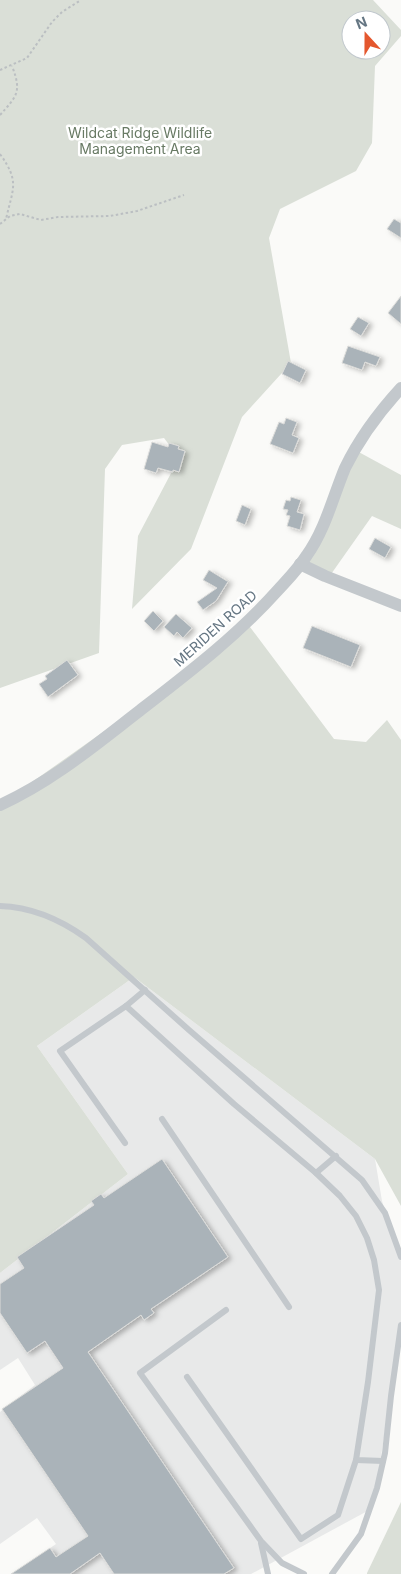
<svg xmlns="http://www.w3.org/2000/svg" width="401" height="1574" font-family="Inter,sans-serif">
<defs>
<filter id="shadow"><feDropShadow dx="3.5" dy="2" stdDeviation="2.5" flood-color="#0004"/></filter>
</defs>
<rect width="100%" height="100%" fill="#fafaf8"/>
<!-- built -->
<polygon fill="#e8e9e9" points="134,977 375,1159 382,1201 401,1261 401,1328 373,1508 251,1574 18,1574 17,1571 56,1544 37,1518 0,1544 0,1412 35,1385 18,1358 0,1370 0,1273 128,1174 37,1046"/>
<!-- green -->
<g fill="#dadfd7" fill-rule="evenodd">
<path d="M0 0H373L401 30V36L375 66 372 143 356 171 280 209 269 238 291 363 242 417 191 549 132 609 138 536 179 458 164 438 122 445 105 469 99 653 0 688ZM351 20H381V50H351Z"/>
<polygon points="355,450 401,475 401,529 372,516 329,577 304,562"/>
<polygon points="247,623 334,739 366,742 387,720 401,740 401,1206 375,1159 134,977 37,1046 128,1174 0,1273 0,802 8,799 171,684"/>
<polygon points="401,1502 401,1574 367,1574 367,1573"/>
</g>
<!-- building -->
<g fill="#aab3b9" stroke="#dcdcda" filter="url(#shadow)">
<polygon points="394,219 401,223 401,238 387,229"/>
<polygon points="401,296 401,324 388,313"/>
<polygon points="358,317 369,323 361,336 350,329"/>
<polygon points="348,346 380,357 376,366 365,362 362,370 342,363"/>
<polygon points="288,361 306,370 300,383 282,374"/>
<polygon points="286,418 297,422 292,435 299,438 293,453 270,444 279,422 284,424"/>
<polygon points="152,442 168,447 169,443 179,446 178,449 185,451 179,472 173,470 173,472 158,468 156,473 144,469"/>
<polygon points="291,497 301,500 297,512 304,514 300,530 287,526 290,516 286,515 288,510 283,509 286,500 290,501"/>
<polygon points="242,505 251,509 245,525 236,521"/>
<polygon points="375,538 391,547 385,558 369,549"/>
<polygon points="209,570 227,581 229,580 216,601 203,610 197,602 217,588 203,580"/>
<polygon points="153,611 163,621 154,631 144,621"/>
<polygon points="176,614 192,628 183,638 177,632 174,636 164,627"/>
<polygon points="312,626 360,645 351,667 303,648"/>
<polygon points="67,660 78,675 48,697 39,684 47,679 45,676"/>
<polygon points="162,1159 228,1257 151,1309 154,1313 144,1320 141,1315 88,1352 234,1568 224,1574 114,1574 100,1553 70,1574 11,1574 50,1548 56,1557 88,1536 2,1409 63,1368 45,1341 27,1353 0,1313 0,1284 24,1268 17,1257 94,1205 91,1201 101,1194 104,1198"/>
</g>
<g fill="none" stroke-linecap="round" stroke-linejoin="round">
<!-- path -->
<g stroke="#bbbfc2" stroke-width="2" stroke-dasharray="2.5 2.5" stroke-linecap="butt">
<polyline points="0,70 27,58 52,22 62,12 81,0"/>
<path d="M0 115C17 96 22 92 12 66"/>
<path d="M0 154C20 182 13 188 6 219"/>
<polyline points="0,224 10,216 20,214 41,220 58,217 110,216 137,211 184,195"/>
</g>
<!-- lane -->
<g stroke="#c3c8cc" stroke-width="6">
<path d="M0 906C31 907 61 920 86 938L189 1030 362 1180 385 1213 401 1257"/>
<polyline points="145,990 126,1006 234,1104 316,1173 336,1156"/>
<polyline points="162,1119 289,1307"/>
<polyline points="125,1143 60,1051 126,1006"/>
<polyline points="316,1173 340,1196 356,1216 367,1238 374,1260 379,1290 368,1382 356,1460 383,1461"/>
<polyline points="226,1310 140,1373 261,1541 282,1563 304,1574"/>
<polyline points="187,1377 301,1539 338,1515 356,1460"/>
<polyline points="261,1543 268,1574"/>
<polyline points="332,1574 361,1534 377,1488 385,1453 391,1396 401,1325"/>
</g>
<!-- street -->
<g stroke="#c3c8cc" stroke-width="12">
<polyline points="300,564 325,576 401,606"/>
<path d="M0 805C51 782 94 746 138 712 187 674 236 637 278 590 288 579 299 568 307 555 325 530 333 497 345 468 359 439 379 412 401 388"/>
</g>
</g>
<g text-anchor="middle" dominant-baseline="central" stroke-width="5" stroke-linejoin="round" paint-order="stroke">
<!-- park labels -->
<g font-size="14" fill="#687a64" stroke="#fff">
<text x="140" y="132">Wildcat Ridge Wildlife<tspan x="140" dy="16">Management Area</tspan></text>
</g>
<!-- street labels -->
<g font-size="14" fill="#657683" stroke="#fff">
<text transform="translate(215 628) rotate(-42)">MERIDEN ROAD</text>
</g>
</g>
<!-- north arrow -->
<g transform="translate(366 35) rotate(339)"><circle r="24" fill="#ffffff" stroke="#c1c8cd"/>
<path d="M0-4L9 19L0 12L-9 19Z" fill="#e4572e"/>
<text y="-8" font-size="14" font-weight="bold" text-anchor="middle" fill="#657683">N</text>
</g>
</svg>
